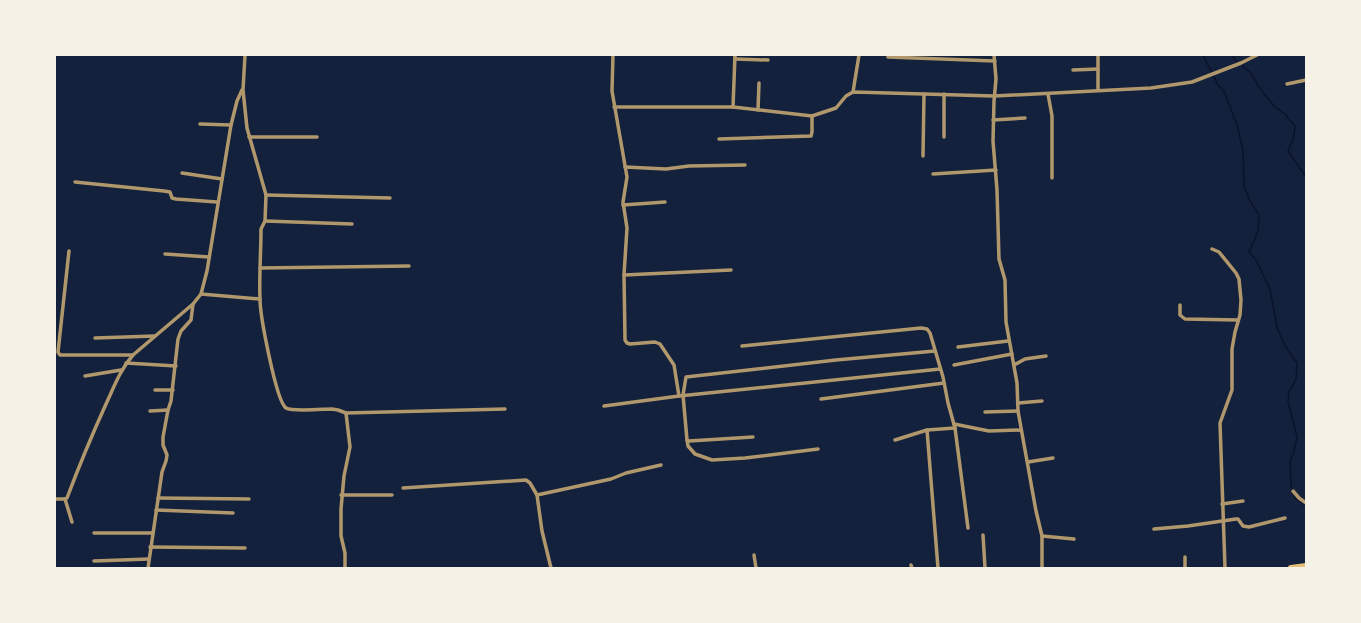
<svg xmlns="http://www.w3.org/2000/svg" width="1361" height="623" font-family="Poppins,sans-serif">
<rect width="100%" height="100%" fill="#14213d"/>
<g fill="none" stroke-linecap="round" stroke-linejoin="round">
<!-- stream -->
<g stroke="#0b132b" stroke-width="1.5">
<polyline points="1203,55 1218,85 1224,91 1237,125 1243,150 1244,186 1250,201 1259,215 1258,231 1249,252 1256,260 1270,289 1277,327 1284,344 1297,363 1296,380 1289,391 1288,402 1297,437 1294,452 1290,461 1291,485 1293,493 1296,499 1306,506"/>
<polyline points="1232,55 1235,60 1250,72 1259,87 1275,107 1285,114 1295,126 1294,136 1288,151 1306,177"/>
</g>
<!-- minor -->
<g stroke="#b1986c" stroke-width="3.5">
<path d="M245 55 243 90 247 128 266 195 265 221 261 229C261 252 259 276 260 299 260 315 276 401 286 408 292 412 324 409 332 409L338 410 346 413 505 409"/>
<polyline points="613,55 612,91 627,177 623,202 627,228 624,275 625,340 627,343 630,344 655,342 660,344 674,365 679,396"/>
<polyline points="994,55 996,79 994,101 993,141 997,190 999,259 1005,280 1006,322 1017,383 1018,411 1036,511 1042,536 1042,568"/>
<polyline points="1098,55 1098,90"/>
<polyline points="888,57 995,61"/>
<polyline points="735,59 768,60"/>
<polyline points="1073,70 1098,69"/>
<polyline points="1287,84 1306,80"/>
<polyline points="853,92 859,55"/>
<polyline points="944,94 944,137"/>
<polyline points="1048,94 1052,116 1052,178"/>
<polyline points="614,107 733,107 812,116 836,108 846,96 853,92 994,96 1151,88 1192,82 1241,63 1257,55"/>
<polyline points="733,107 735,55"/>
<polyline points="758,110 759,83"/>
<polyline points="993,120 1025,118"/>
<polyline points="200,124 231,125"/>
<polyline points="249,137 317,137"/>
<polyline points="719,139 811,136 812,132 812,116"/>
<polyline points="923,156 924,94"/>
<polyline points="625,167 666,169 689,166 745,165"/>
<polyline points="182,173 222,179"/>
<polyline points="933,174 996,170"/>
<polyline points="75,182 164,191 170,192 172,198 176,199 217,202"/>
<polyline points="266,195 390,198"/>
<polyline points="623,205 665,202"/>
<polyline points="265,221 352,224"/>
<polyline points="1212,249 1219,252 1236,273 1239,279 1241,300 1240,315 1235,332 1232,349 1232,390 1220,423 1225,568"/>
<polyline points="69,251 58,352 60,355 133,355"/>
<polyline points="165,254 209,257"/>
<polyline points="260,268 409,266"/>
<polyline points="624,275 731,270"/>
<polyline points="201,294 260,299"/>
<polyline points="1180,305 1180,315 1185,319 1238,320"/>
<polyline points="95,338 155,336"/>
<polyline points="742,346 921,328 927,329 930,333 943,377 948,403 955,428 927,430 895,440"/>
<polyline points="958,347 1008,341"/>
<polyline points="126,363 176,366"/>
<polyline points="954,365 1012,354"/>
<polyline points="1014,365 1025,359 1046,356"/>
<polyline points="85,376 121,370"/>
<polyline points="155,390 173,390"/>
<polyline points="821,399 944,383"/>
<polyline points="1018,403 1042,401"/>
<polyline points="604,406 679,396 940,369"/>
<polyline points="150,411 168,410"/>
<polyline points="985,412 1018,411"/>
<polyline points="954,424 989,431 1021,430"/>
<polyline points="955,428 968,528"/>
<polyline points="927,430 938,568"/>
<polyline points="753,437 689,441 687,440 683,395 686,377 836,360 935,351"/>
<polyline points="687,440 688,446 695,454 712,460 745,458 818,449"/>
<polyline points="1028,462 1053,458"/>
<polyline points="403,488 526,480 530,483 537,495 542,531 551,568"/>
<polyline points="1293,491 1299,498 1306,503"/>
<polyline points="341,495 392,495"/>
<polyline points="537,495 611,479 626,473 661,465"/>
<polyline points="158,498 249,499"/>
<polyline points="55,499 65,499"/>
<path d="M65 499 67 498C79 466 92 435 106 404 114 387 120 370 133 355L193 304 201 294 207 271 231 125 237 101 242 90"/>
<polyline points="65,499 72,522"/>
<polyline points="1222,504 1243,501"/>
<polyline points="156,510 233,513"/>
<polyline points="1154,529 1188,526 1236,519 1238,519 1243,526 1249,527 1285,518"/>
<polyline points="94,533 153,533"/>
<polyline points="983,535 985,568"/>
<polyline points="1042,536 1074,539"/>
<polyline points="150,547 245,548"/>
<polyline points="754,555 756,568"/>
<polyline points="1185,557 1185,568"/>
<polyline points="94,561 149,559"/>
<polyline points="911,565 912,568"/>
<polyline points="148,568 162,472 166,461 167,455 163,445 163,437 168,410 171,401 178,339 181,331 191,320 193,304"/>
<polyline points="345,568 345,553 341,536 341,509 344,476 350,447 346,413"/>
</g>
<!-- trunk -->
<polyline stroke="#e5c07b" stroke-width="6" points="1291,568 1306,566"/>
</g>
<!-- border -->
<rect width="1361" height="623" fill="none" stroke="#f6f1e7" stroke-width="112"/>
</svg>
